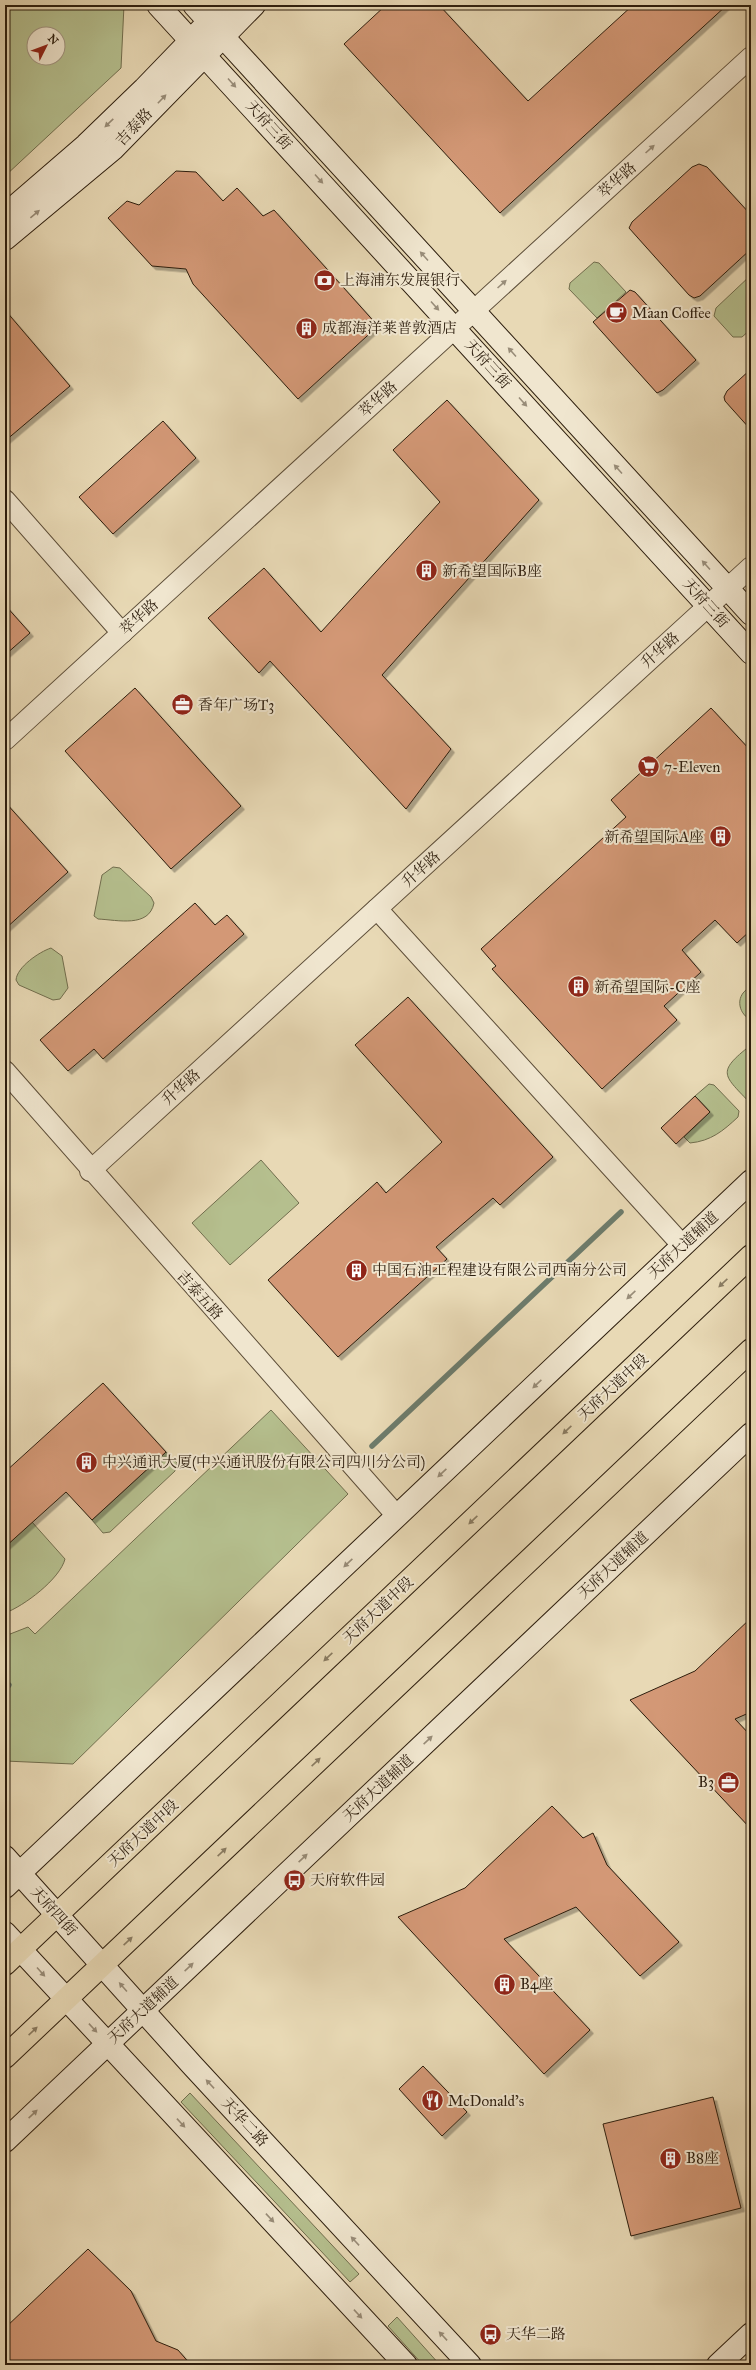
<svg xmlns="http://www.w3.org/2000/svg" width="756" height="2370" font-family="'IM FELL Great Primer','Noto Serif SC',serif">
<defs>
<filter id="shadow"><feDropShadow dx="3.5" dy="3.5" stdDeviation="0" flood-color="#0004"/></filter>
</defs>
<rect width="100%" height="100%" fill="#e8d9b5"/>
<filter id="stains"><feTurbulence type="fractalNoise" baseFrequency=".005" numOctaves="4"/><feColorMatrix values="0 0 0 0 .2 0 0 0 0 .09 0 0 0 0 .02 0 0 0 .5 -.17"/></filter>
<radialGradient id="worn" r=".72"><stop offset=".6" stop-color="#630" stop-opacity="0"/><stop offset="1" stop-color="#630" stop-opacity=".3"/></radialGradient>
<!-- green -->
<g fill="#b5bf8e" stroke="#716e4e" fill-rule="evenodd">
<path d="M5 5H124L121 68 5 176ZM34 34H58V58H34Z"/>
<polygon points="594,262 599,263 626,292 597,318 569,289 570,283"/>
<polygon points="751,275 751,329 742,337 733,337 714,316 716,308"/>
<path d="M113 867 120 868 151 897 154 903C149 928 118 920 98 919L94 916 102 875Z"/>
<path d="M51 948 62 956 68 988 60 999 53 1000 19 985 16 980C17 967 39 952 51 948Z"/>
<path d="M751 987V1020C737 1013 735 994 751 987Z"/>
<path d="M751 1045V1104C724 1075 715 1073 751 1045Z"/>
<path d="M709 1084 714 1085 739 1111 738 1117C723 1131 711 1141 690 1143L684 1137 710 1112 695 1096Z"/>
<polygon points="261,1160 299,1203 230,1265 192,1223"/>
<polygon points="271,1410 348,1494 73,1764 5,1761 5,1636 28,1627 35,1634"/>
<polygon points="166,1452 177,1463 175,1471 110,1532 103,1533 92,1520"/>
<path d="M32 1522 65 1559C60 1579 24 1606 5 1613V1547Z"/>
<polygon points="190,2093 359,2274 350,2282 181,2102"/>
<polygon points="397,2317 440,2365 423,2365 388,2326"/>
</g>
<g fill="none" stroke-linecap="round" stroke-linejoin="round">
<!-- stream -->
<g stroke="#6d7c6c" stroke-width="5.5">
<polyline points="372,1446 621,1212"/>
<polyline points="5,1690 9,1685"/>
</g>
</g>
<!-- building -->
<g fill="#d39876" stroke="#2d1e0e" filter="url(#shadow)">
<polygon points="386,5 439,5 528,101 633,5 727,5 500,213 344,44"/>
<polygon points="699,164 707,167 751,215 751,249 700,296 694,298 689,295 629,228 632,222 692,167"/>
<polygon points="176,171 196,172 223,201 237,188 263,216 274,210 378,326 298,399 193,284 186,269 152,266 108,218 127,201 139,205"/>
<polygon points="630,290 635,292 696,360 663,390 657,393 593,322"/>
<polygon points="5,310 70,386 5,441"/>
<polygon points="751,369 751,430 725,401 724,397 727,391"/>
<polygon points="447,400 539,500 382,675 451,749 406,809 270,661 259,673 208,618 264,568 321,632 440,502 393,450"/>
<polygon points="163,421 196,458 113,534 79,497"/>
<polygon points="5,605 30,633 5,655"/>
<polygon points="135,688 241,806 171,869 65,751"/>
<polygon points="711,708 751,751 751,930 737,943 715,920 682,950 701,972 664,1006 677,1020 602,1089 492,969 496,966 481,949 626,817 611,800"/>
<polygon points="5,802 68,872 5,929"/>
<polygon points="195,903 215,925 227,915 244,934 103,1059 94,1049 68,1071 40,1040"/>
<polygon points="408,997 553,1157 500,1205 493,1198 436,1247 447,1259 338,1357 268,1280 377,1182 386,1193 442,1142 355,1045"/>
<polygon points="695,1096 710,1112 676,1144 661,1128"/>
<polygon points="103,1383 166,1452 92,1520 66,1492 5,1547 5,1472"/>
<polygon points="751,1618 751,1712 735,1719 751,1736 751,1829 630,1700 695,1671"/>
<polygon points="552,1806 583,1838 593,1833 607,1865 679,1942 640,1976 576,1907 504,1939 590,2030 544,2074 398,1917 465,1888"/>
<polygon points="423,2066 467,2112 442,2136 399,2089"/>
<polygon points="713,2097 741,2208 631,2236 603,2124"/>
<polygon points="88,2249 131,2291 156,2341 178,2350 191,2365 5,2365 5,2328"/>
</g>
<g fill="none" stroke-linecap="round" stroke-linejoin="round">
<defs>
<g id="street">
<polyline points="5,500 122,633"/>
<polyline points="5,740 751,57"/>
<polyline points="377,909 683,1246"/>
<polyline points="5,1071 397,1516"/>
<polyline points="90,1171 751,567"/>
</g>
<g id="secondary">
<polyline points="158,5 751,653"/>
<polyline points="194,5 751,614"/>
<polyline points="5,215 86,145 144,89 225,5"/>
<polyline points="5,239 113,149 254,5"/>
<polyline points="5,1857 192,2065 470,2365"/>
<polyline points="5,1887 751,1181"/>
<polyline points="5,1933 406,2365"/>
<polyline points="5,2141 751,1434"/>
<polyline points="718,2365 751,2334"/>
</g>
<g id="primary">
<polyline points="5,1964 751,1256"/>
<polyline points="5,2057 751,1350"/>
</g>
</defs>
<!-- street casing -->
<use href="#street" stroke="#5c4d38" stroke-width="22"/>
<!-- secondary casing -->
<use href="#secondary" stroke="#2d1e0e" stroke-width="24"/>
<!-- primary casing -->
<use href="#primary" stroke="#2d1e0e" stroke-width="24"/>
<!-- street -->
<use href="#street" stroke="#f0e6cf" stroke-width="20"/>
<!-- secondary -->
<use href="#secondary" stroke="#f0e6cf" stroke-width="22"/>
<!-- primary -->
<use href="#primary" stroke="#e8d9b5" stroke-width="22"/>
</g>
<!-- one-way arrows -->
<defs><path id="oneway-solid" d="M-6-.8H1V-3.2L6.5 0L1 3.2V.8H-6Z"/></defs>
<g fill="#988c78">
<use href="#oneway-solid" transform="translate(232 83) rotate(48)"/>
<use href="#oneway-solid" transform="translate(162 99) rotate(-46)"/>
<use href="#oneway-solid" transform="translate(109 123) rotate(136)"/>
<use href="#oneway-solid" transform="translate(650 149) rotate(-42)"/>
<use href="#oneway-solid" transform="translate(319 179) rotate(48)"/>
<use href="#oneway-solid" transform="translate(35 214) rotate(-40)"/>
<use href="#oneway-solid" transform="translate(424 256) rotate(-132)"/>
<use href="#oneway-solid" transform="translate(502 284) rotate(-42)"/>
<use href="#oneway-solid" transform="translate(435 306) rotate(48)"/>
<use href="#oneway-solid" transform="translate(512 352) rotate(-132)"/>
<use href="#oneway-solid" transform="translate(523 402) rotate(48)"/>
<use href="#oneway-solid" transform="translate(618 469) rotate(-132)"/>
<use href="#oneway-solid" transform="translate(706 565) rotate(-132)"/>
<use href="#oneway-solid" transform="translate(631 1295) rotate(137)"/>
<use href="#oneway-solid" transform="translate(537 1384) rotate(137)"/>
<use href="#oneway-solid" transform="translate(442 1473) rotate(137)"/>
<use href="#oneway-solid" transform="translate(348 1563) rotate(137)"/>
<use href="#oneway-solid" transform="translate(428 1740) rotate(-43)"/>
<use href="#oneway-solid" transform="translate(303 1858) rotate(-43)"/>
<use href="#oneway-solid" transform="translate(189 1967) rotate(-43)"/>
<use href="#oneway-solid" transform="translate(41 1972) rotate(48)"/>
<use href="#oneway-solid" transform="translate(123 1987) rotate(-131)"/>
<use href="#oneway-solid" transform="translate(93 2028) rotate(47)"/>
<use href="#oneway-solid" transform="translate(210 2084) rotate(-133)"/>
<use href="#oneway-solid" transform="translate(33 2114) rotate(-43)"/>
<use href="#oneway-solid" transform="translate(181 2123) rotate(47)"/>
<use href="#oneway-solid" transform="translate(270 2218) rotate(47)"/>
<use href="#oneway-solid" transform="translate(355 2241) rotate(-133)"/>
<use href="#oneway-solid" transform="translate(358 2314) rotate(47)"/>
<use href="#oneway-solid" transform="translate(443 2336) rotate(-133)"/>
</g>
<g fill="#8a7c62">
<use href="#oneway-solid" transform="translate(723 1283) rotate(137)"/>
<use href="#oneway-solid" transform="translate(567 1430) rotate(137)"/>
<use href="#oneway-solid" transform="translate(473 1520) rotate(137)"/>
<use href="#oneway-solid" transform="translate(328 1657) rotate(137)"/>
<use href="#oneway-solid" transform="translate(316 1762) rotate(-43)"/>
<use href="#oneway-solid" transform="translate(222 1852) rotate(-43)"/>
<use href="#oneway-solid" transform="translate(128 1941) rotate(-43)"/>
<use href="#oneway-solid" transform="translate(33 2031) rotate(-43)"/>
</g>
<!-- icons -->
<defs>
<symbol id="bank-disc" viewBox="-11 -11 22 22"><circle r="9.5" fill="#8f2418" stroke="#f0e6cf"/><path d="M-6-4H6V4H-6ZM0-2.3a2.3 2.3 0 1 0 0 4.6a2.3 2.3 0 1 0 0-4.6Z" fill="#fff"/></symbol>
<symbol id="cafe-disc" viewBox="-11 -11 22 22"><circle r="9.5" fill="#8f2418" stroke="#f0e6cf"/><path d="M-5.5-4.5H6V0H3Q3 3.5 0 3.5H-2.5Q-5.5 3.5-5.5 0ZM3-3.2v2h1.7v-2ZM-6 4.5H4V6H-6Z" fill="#fff"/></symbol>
<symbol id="building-disc" viewBox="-11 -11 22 22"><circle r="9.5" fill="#8f2418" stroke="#f0e6cf"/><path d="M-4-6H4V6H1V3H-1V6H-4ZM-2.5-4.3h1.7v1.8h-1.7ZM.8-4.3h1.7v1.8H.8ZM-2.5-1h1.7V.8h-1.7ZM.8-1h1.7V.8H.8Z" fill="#fff"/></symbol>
<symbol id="office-disc" viewBox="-11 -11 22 22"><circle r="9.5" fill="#8f2418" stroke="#f0e6cf"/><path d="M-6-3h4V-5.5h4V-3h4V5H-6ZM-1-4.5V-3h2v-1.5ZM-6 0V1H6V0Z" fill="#fff"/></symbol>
<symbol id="supermarket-disc" viewBox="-11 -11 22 22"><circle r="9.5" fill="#8f2418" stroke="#f0e6cf"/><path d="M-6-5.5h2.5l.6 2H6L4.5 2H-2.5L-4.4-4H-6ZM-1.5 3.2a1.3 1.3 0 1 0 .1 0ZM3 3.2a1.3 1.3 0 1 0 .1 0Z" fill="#fff"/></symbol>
<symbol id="bus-disc" viewBox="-11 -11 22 22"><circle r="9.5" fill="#8f2418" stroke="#f0e6cf"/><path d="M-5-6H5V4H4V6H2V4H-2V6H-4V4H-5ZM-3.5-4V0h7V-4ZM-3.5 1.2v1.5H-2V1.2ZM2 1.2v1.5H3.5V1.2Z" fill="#fff"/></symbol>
<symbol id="restaurant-disc" viewBox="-11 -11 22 22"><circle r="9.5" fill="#8f2418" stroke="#f0e6cf"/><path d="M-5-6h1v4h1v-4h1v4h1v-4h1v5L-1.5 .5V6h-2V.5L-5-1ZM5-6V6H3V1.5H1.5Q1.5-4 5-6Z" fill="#fff"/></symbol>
</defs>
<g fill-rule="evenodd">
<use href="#bank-disc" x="312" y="268" width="25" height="25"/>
<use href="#cafe-disc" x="604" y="300" width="25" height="25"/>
<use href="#building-disc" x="294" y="316" width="25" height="25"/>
<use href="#building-disc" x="414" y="558" width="25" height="25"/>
<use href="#office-disc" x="170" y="692" width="25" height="25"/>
<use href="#supermarket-disc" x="636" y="754" width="25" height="25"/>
<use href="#building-disc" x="708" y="824" width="25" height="25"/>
<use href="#building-disc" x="566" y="974" width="25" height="25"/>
<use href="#building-disc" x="344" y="1258" width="25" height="25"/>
<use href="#building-disc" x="74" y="1450" width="25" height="25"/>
<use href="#office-disc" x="716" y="1770" width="25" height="25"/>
<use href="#bus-disc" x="282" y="1868" width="25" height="25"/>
<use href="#building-disc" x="492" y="1972" width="25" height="25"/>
<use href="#restaurant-disc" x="420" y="2088" width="25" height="25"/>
<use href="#building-disc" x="658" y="2146" width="25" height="25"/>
<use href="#bus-disc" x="478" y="2322" width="25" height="25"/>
</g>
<g text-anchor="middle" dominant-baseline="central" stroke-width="4" stroke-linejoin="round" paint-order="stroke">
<!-- street labels -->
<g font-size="15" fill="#2d1e0e" stroke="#f0e6cf">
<text transform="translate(269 125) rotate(48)">天府三街</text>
<text transform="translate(134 127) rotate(-46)">吉泰路</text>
<text transform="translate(617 180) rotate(-42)">萃华路</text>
<text transform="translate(488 364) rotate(48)">天府三街</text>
<text transform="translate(378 399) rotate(-42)">萃华路</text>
<text transform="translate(706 603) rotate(48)">天府三街</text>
<text transform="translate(139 617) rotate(-42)">萃华路</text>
<text transform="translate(660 650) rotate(-42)">升华路</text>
<text transform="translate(421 869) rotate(-42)">升华路</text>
<text transform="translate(181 1087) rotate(-42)">升华路</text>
<text transform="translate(683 1245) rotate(-43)">天府大道辅道</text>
<text transform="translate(200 1295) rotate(48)">吉泰五路</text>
<text transform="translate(613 1387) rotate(-43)">天府大道中段</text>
<text transform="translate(613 1565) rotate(-43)">天府大道辅道</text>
<text transform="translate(378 1610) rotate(-43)">天府大道中段</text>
<text transform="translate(378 1788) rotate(-43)">天府大道辅道</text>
<text transform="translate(143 1833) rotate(-43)">天府大道中段</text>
<text transform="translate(54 1911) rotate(48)">天府四街</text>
<text transform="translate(143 2010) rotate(-43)">天府大道辅道</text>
<text transform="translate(245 2122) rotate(47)">天华二路</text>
</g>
<!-- poi labels -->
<g font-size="15" fill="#2d1e0e" stroke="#f0e6cf" text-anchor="start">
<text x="340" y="280">上海浦东发展银行</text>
<text x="632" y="313">Maan Coffee</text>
<text x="322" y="328">成都海洋莱普敦酒店</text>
<text x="442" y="571">新希望国际B座</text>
<text x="198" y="705">香年广场T3</text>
<text x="664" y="767">7-Eleven</text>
<text x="704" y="837" text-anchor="end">新希望国际A座</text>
<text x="594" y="987">新希望国际-C座</text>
<text x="372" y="1270">中国石油工程建设有限公司西南分公司</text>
<text x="102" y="1462">中兴通讯大厦(中兴通讯股份有限公司四川分公司)</text>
<text x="714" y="1782" text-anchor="end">B3</text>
<text x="310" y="1880">天府软件园</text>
<text x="520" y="1984">B4座</text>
<text x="448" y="2101">McDonald's</text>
<text x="686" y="2158">B8座</text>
<text x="506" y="2334">天华二路</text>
</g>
</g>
<!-- margin -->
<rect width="756" height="2370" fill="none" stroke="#e8d9b5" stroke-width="20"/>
<rect x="6" y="6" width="744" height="2358" fill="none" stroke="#2d1e0e" stroke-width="2"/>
<rect x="10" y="10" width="736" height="2350" fill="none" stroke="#2d1e0e"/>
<!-- north arrow -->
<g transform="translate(46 46) rotate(48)"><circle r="19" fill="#f0e6cf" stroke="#a29682"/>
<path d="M0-3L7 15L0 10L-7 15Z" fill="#8f2418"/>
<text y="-6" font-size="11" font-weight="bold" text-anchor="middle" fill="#2d1e0e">N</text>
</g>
<rect width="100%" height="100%" filter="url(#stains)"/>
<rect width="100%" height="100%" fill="url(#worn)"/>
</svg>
